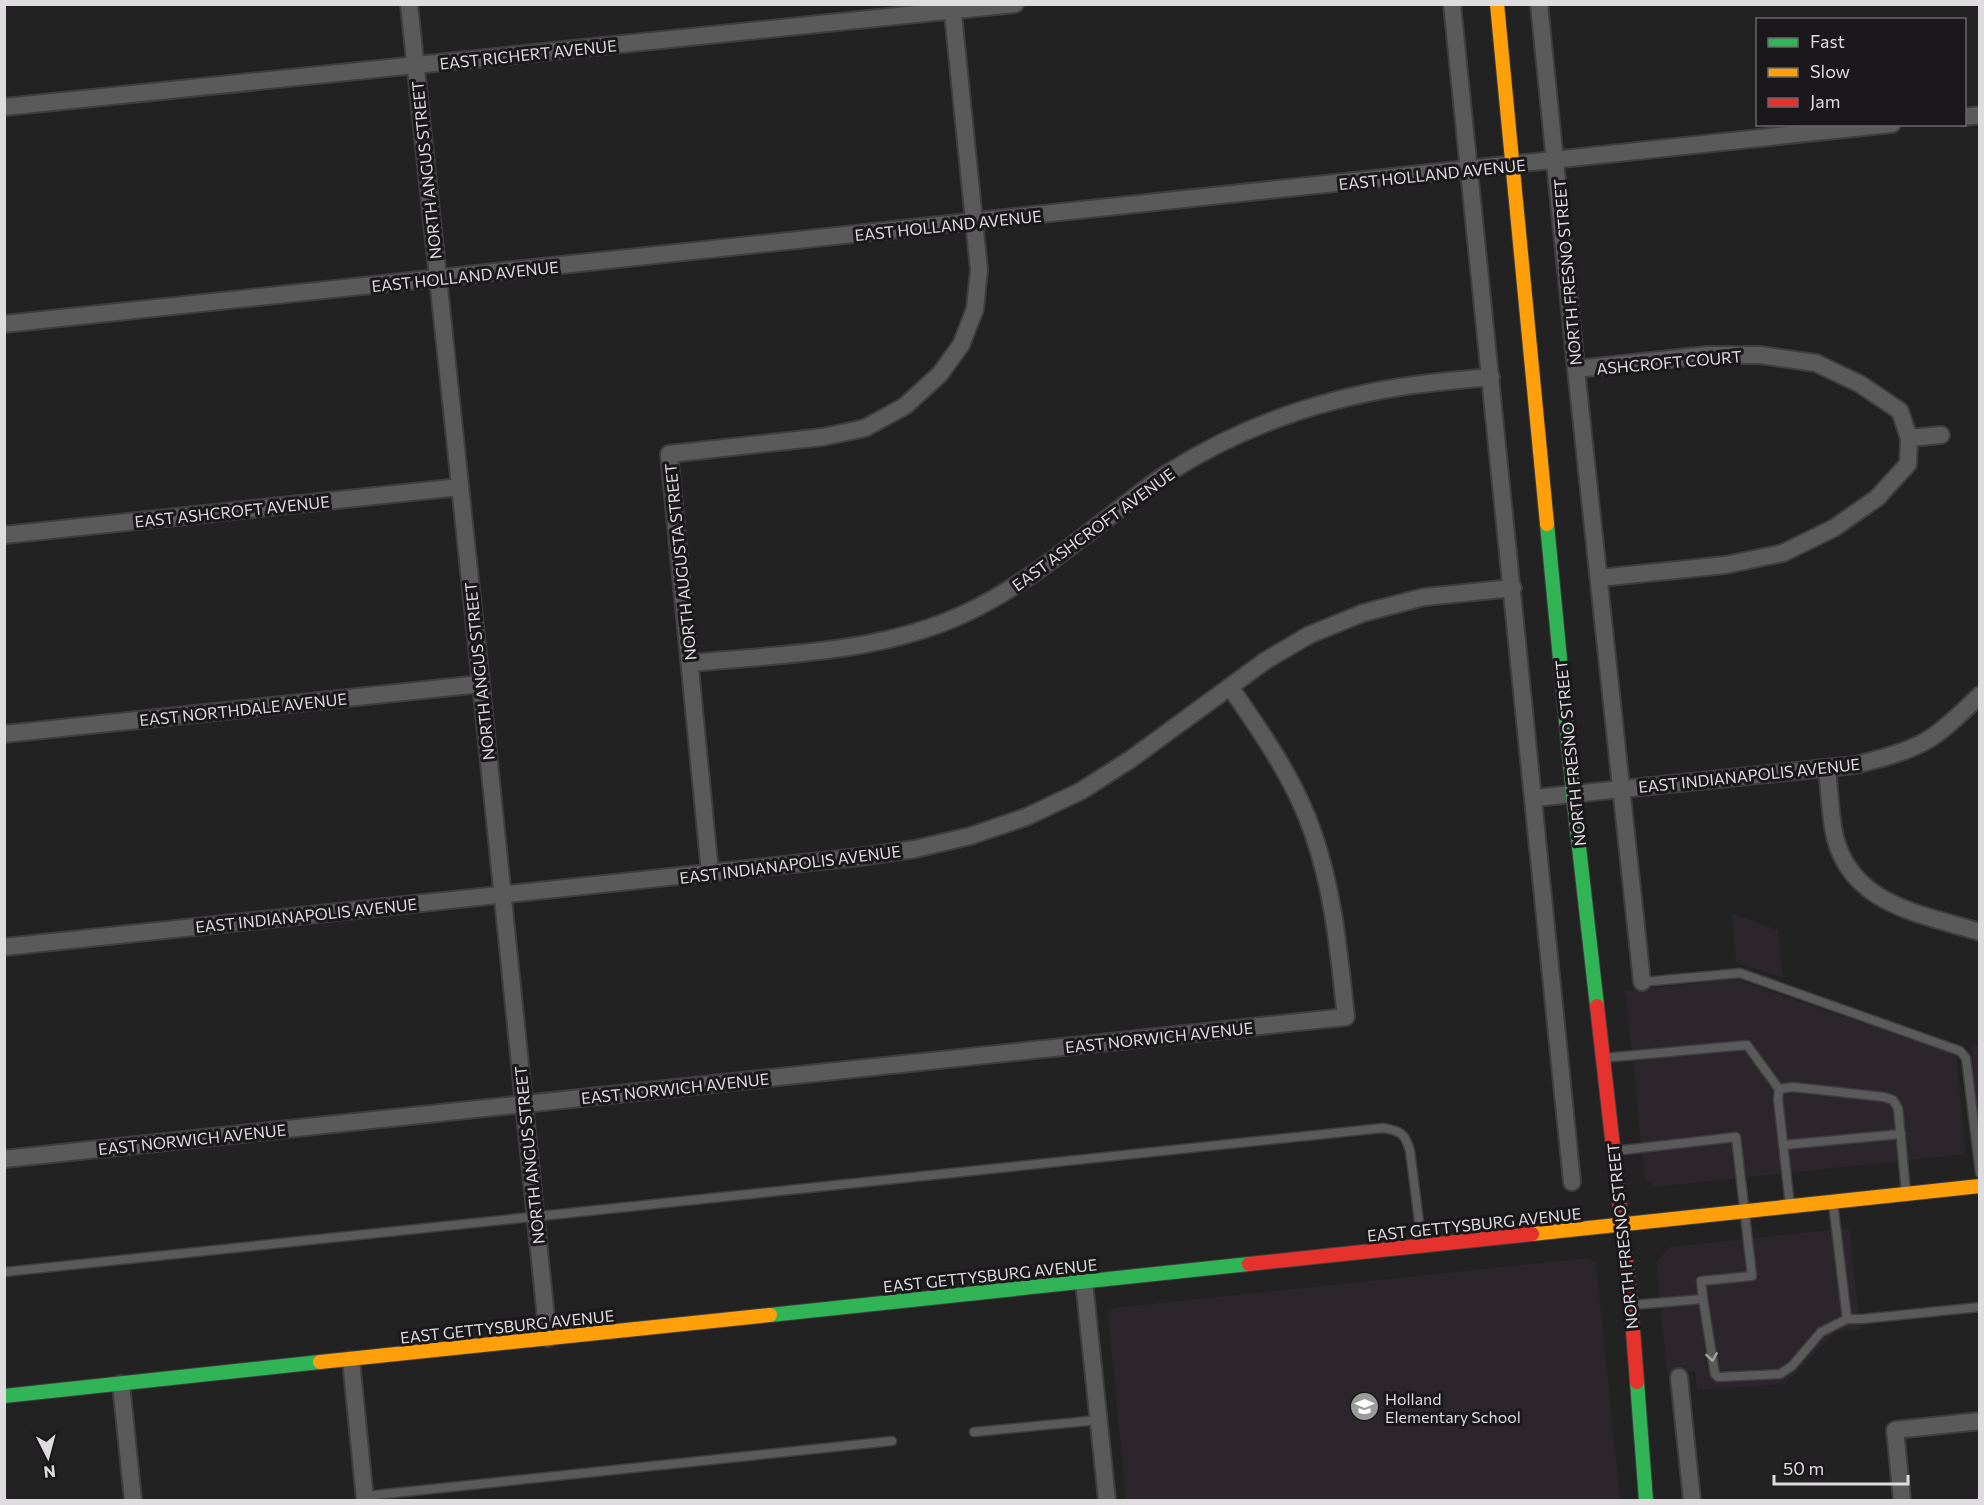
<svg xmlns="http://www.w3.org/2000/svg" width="1984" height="1505" font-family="Commissioner,sans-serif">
<rect width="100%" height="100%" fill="#222"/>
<!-- built -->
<g fill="#2c262c">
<polygon points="1732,914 1778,930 1783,978 1736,962"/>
<polygon points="1735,979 1956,1055 1966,1154 1654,1187 1645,1179 1626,995 1623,991"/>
<polygon points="1971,1043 1979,1046 1979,1128"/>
<polygon points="1849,1228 1860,1329 1836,1331 1785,1384 1697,1390 1695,1371 1667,1374 1656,1262 1670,1247"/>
<polygon points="1589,1258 1596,1263 1620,1500 1126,1500 1108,1314 1113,1308"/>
</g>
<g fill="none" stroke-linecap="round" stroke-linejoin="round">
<defs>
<g id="lane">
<polyline points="1642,982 1740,973 1960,1051 1966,1058 1980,1173"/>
<polyline points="1603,1058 1747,1045 1779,1089"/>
<polyline points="1783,1145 1901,1134"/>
<polyline points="1614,1151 1736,1137 1752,1276 1701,1281 1703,1299 1632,1305"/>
<polyline points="1833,1203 1847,1319"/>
<polyline points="1790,1206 1778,1099 1779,1089 1793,1087 1884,1097 1893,1100 1898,1108 1906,1192"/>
<path d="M4 1272 1383 1128C1401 1131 1405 1133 1410 1151L1422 1245"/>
<polyline points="1703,1299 1715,1374 1718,1377 1780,1374 1792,1366 1821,1332 1847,1319 1862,1319 1980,1307"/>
<polyline points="974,1432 1098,1420"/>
<polyline points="365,1496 892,1441"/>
</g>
<g id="street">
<polyline points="409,4 481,684 548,1338"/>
<polyline points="1452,4 1572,1182"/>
<polyline points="1539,4 1576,369 1642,982"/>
<polyline points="4,107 1015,4"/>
<polyline points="1964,117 1980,115"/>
<polyline points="4,324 1892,124"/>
<polyline points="1576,369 1707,355 1760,355 1816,363 1860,384 1900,411 1909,438"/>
<polyline points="4,535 460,487"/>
<polyline points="1599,578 1725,565 1783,553 1834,528 1877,498 1908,464 1909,438 1941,435"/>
<path d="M691 663C783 654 881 653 966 613 1027 584 1078 540 1131 500 1143 491 1155 481 1168 473 1238 428 1318 400 1400 387 1430 382 1461 380 1491 377"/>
<polyline points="4,734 481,684"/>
<path d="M1827 768C1829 787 1830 808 1833 827 1845 904 1918 913 1980 932"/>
<path d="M1534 798 1855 765C1879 759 1904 753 1926 741 1946 729 1963 711 1980 695"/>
<polyline points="710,873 669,454 823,437 865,428 905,406 940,374 961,345 975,309 979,270 952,4"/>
<polyline points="4,947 859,857 915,849 970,836 1026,817 1081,791 1131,759 1265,661 1309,635 1363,613 1424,597 1513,588"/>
<path d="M4 1159 1346 1017C1339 955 1334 893 1313 833 1295 780 1262 733 1230 687"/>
<polyline points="1084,1282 1107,1500"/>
<polyline points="351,1360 365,1500"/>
<polyline points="1679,1377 1692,1500"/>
<polyline points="121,1384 133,1500"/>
<polyline points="1902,1500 1895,1430 1980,1421"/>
</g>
<g id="fast">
<polyline points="1547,524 1573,794 1597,1006"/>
<polyline points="770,1315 1249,1264"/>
<polyline points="1637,1382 1646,1500"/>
<polyline points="4,1396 320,1362"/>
</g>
<g id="slow">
<polyline points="1497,4 1547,524"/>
<polyline points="1532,1234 1980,1186"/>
<polyline points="320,1362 770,1315"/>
</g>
<g id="jam">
<polyline points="1597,1006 1631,1305 1637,1382"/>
<polyline points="1249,1264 1532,1234"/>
</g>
</defs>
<!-- lane casing -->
<use href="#lane" stroke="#3e3e3e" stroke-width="11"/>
<!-- street casing -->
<use href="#street" stroke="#3e3e3e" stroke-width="20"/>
<!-- fast casing -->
<use href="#fast" stroke="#3e3e3e" stroke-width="16"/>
<!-- slow casing -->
<use href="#slow" stroke="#3e3e3e" stroke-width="16"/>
<!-- jam casing -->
<use href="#jam" stroke="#3e3e3e" stroke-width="16"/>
<!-- lane -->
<use href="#lane" stroke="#5b5a5b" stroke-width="8"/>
<!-- street -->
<use href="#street" stroke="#5b5a5b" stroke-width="16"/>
<!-- fast -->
<use href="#fast" stroke="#30b455" stroke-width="14"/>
<!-- slow -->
<use href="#slow" stroke="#ff9f0a" stroke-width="14"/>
<!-- jam -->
<use href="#jam" stroke="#e5322d" stroke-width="14"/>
</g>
<!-- one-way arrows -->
<defs><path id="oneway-chevron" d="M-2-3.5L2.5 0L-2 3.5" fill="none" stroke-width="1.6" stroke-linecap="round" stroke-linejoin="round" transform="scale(1.5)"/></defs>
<use stroke="#a3a2a3" href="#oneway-chevron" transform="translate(1712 1357) rotate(81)"/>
<!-- icons -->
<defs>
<symbol id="school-disc" viewBox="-11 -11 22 22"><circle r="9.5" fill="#9c9b9c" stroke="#1a181a"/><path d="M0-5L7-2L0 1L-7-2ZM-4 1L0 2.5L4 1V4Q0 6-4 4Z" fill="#fff"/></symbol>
</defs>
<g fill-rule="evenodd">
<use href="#school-disc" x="1348" y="1390" width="33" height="33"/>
</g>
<g text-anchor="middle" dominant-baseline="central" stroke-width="6" stroke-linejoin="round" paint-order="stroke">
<!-- street labels -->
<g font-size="16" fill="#dedcde" stroke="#1a181a">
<text transform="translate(528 54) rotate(-6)">EAST RICHERT AVENUE</text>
<text transform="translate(426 170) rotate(-96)">NORTH ANGUS STREET</text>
<text transform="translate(1432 174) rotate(-6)">EAST HOLLAND AVENUE</text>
<text transform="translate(948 225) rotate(-6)">EAST HOLLAND AVENUE</text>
<text transform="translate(1567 272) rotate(-95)">NORTH FRESNO STREET</text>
<text transform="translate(465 276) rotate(-6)">EAST HOLLAND AVENUE</text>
<text transform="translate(1669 362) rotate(-5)">ASHCROFT COURT</text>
<text transform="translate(232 511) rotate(-6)">EAST ASHCROFT AVENUE</text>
<text transform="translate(1093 529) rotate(-36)">EAST ASHCROFT AVENUE</text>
<text transform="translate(680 562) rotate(-96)">NORTH AUGUSTA STREET</text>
<text transform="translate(479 671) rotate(-96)">NORTH ANGUS STREET</text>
<text transform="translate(243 709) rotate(-6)">EAST NORTHDALE AVENUE</text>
<text transform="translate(1570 753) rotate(-96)">NORTH FRESNO STREET</text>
<text transform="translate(1749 775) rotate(-6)">EAST INDIANAPOLIS AVENUE</text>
<text transform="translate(790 864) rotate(-7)">EAST INDIANAPOLIS AVENUE</text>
<text transform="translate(306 915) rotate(-6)">EAST INDIANAPOLIS AVENUE</text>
<text transform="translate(1159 1037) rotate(-6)">EAST NORWICH AVENUE</text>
<text transform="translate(675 1088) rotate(-6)">EAST NORWICH AVENUE</text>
<text transform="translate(192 1139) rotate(-6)">EAST NORWICH AVENUE</text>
<text transform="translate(529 1155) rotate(-96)">NORTH ANGUS STREET</text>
<text transform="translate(1474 1224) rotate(-6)">EAST GETTYSBURG AVENUE</text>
<text transform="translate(1622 1236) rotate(-96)">NORTH FRESNO STREET</text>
<text transform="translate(990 1275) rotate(-6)">EAST GETTYSBURG AVENUE</text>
<text transform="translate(507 1326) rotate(-6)">EAST GETTYSBURG AVENUE</text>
</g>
<!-- poi labels -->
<g font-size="16" fill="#dedcde" stroke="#1a181a" text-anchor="start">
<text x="1385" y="1398">Holland<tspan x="1385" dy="18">Elementary School</tspan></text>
</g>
</g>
<!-- border -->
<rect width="1984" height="1505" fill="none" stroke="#dedcde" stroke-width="12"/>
<!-- legend -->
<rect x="1756" y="18" width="210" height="108" fill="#1a181a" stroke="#686668" stroke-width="1.5"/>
<rect x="1768" y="38" width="30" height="9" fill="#30b455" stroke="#686668" stroke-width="1.5"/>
<text x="1810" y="48" font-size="18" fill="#dedcde">Fast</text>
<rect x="1768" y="68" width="30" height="9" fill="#ff9f0a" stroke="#686668" stroke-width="1.5"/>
<text x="1810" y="78" font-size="18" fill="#dedcde">Slow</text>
<rect x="1768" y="98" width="30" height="9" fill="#e5322d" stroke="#686668" stroke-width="1.5"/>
<text x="1810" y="108" font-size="18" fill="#dedcde">Jam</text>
<!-- north arrow -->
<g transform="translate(48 1457) rotate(174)" stroke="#1a181a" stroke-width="4.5" paint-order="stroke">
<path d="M0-4.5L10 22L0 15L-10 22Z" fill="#dedcde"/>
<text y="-9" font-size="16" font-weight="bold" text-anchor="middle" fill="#dedcde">N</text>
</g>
<!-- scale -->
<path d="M1774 1475v9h134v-9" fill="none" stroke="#dedcde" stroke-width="3"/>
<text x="1783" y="1475" font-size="18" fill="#dedcde" stroke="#1a181a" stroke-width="4.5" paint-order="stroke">50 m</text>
</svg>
